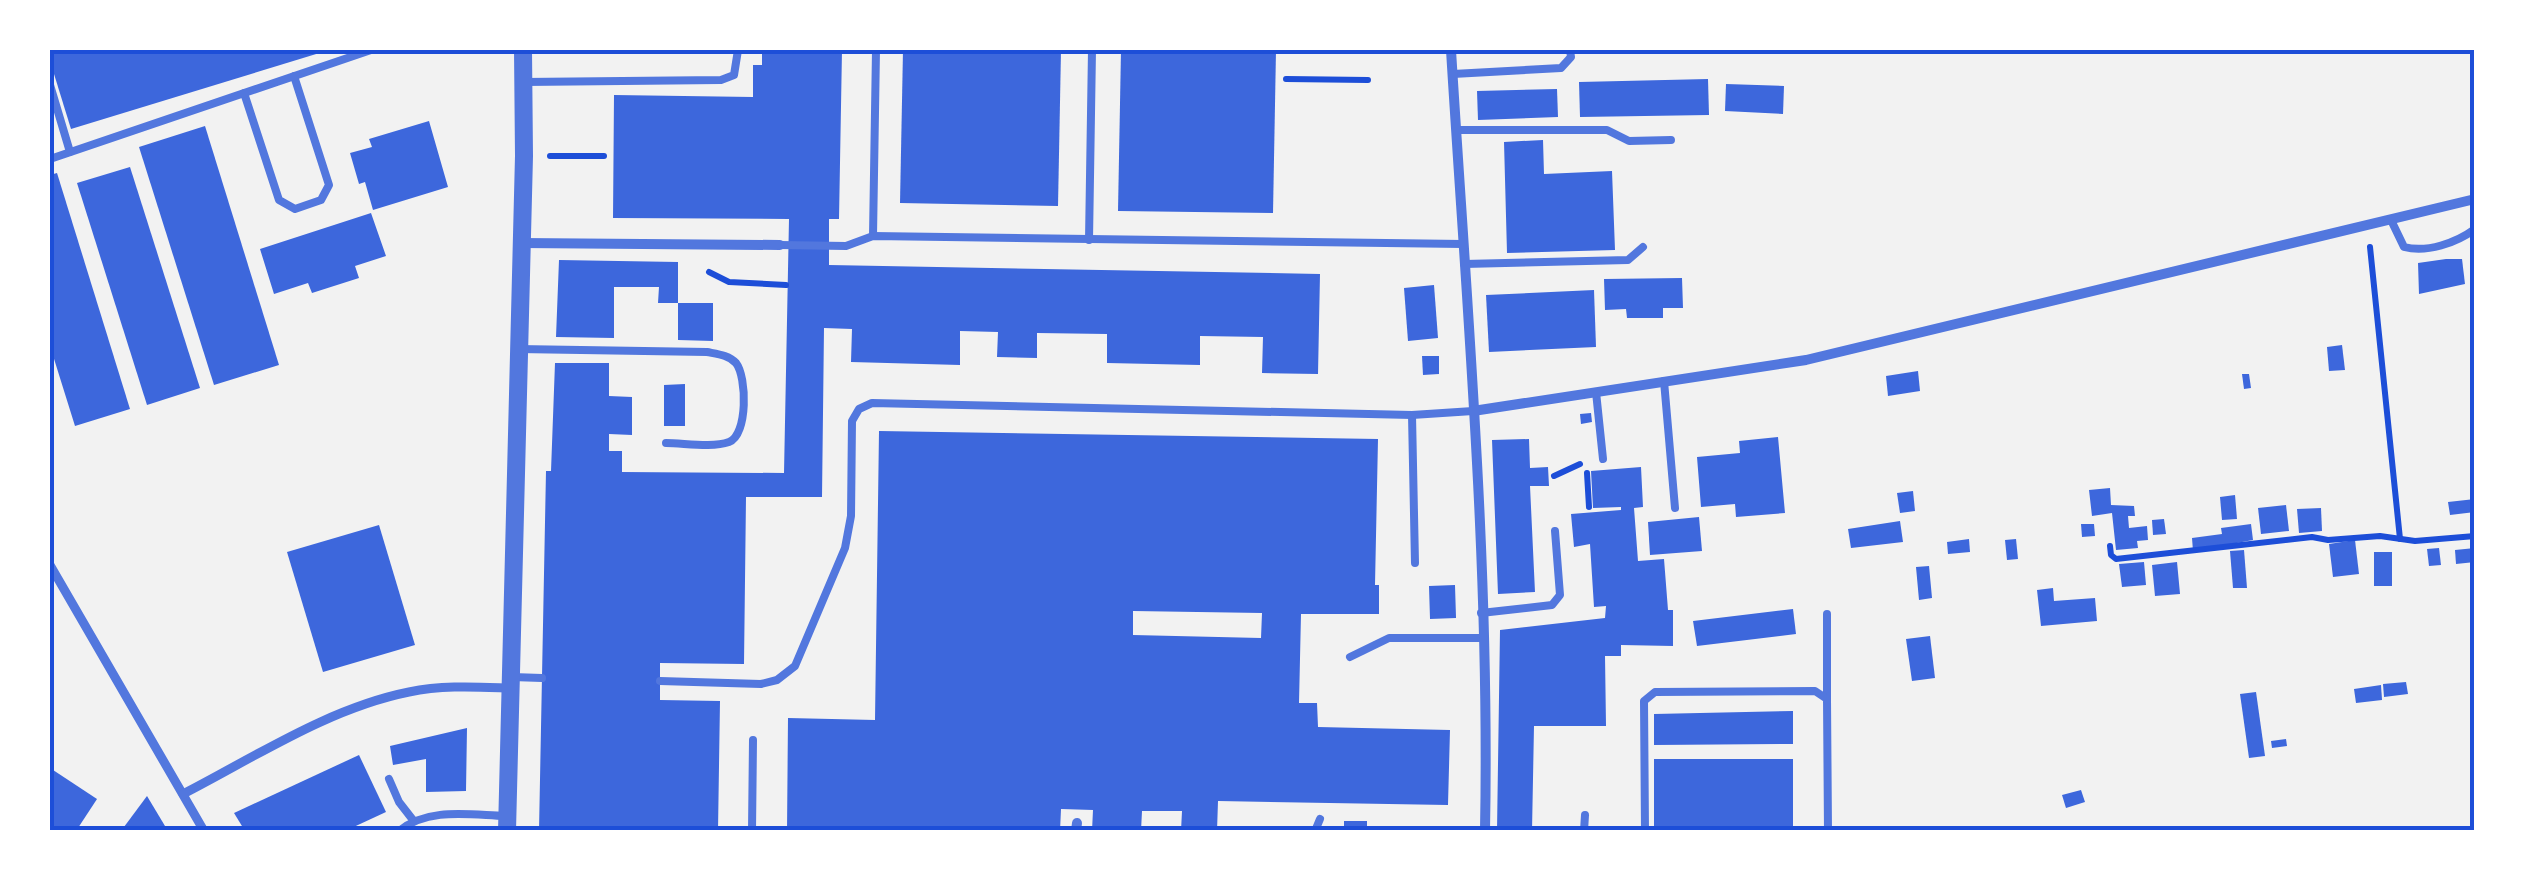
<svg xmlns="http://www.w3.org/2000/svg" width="2525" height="881" font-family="'PT Sans',sans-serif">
<rect width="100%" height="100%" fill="#f2f2f2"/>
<!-- building -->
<g fill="#3d67dc" fill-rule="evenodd">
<polygon points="50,50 326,50 326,51 71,129 50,61"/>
<polygon points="762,50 842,50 839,219 829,219 829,265 1320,274 1318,374 1262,373 1263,337 1200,336 1200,365 1107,363 1107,334 1037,333 1037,358 997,357 998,332 960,331 960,365 851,362 852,329 824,328 822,497 746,497 744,664 660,663 660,700 720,701 718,831 539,831 546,471 551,471 555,363 609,363 609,396 632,397 632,435 609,434 609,451 622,451 622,472 784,473 789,219 613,218 614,95 753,97 753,65 762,65"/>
<polygon points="903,50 1061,50 1058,206 900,203"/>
<polygon points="1121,50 1276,50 1273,213 1118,211"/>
<polygon points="1708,79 1709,115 1580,117 1579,82"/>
<polygon points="1726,84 1784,86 1783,114 1725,111"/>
<polygon points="1557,89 1558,117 1478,120 1477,91"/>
<polygon points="429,121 448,187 373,210 365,182 359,184 350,153 372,147 369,139"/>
<polygon points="205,126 279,365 214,385 139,147"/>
<polygon points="1543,140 1544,174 1612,171 1615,250 1507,253 1504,142"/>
<polygon points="130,167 200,388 147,405 77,183"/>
<polygon points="57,173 130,409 75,426 50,346 50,175"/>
<polygon points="371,213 386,256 355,266 359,278 312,293 308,283 274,294 260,249"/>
<polygon points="2446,259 2462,259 2465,284 2419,294 2418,263"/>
<polygon points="559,260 678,262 678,303 658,303 659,287 614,287 614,338 556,337"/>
<polygon points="1682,278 1683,308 1663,308 1663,318 1627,318 1626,309 1605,310 1604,279"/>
<polygon points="1434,285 1438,338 1408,341 1404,288"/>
<polygon points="1594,290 1596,347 1489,352 1486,295"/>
<polygon points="678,303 713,303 713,341 678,340"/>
<polygon points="2342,345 2345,370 2329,371 2327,347"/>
<polygon points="1422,356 1439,356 1439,374 1423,375"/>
<polygon points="1918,371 1920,391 1888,396 1886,376"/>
<polygon points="2242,374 2249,374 2251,388 2244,389"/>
<polygon points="685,384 685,426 664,426 664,385"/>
<polygon points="1591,413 1592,422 1581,424 1580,414"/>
<path d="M879 431 1378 439 1375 585H1379V614H1301L1299 703H1317L1318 727 1450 730 1448 805 1218 801 1217 831H1181L1182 811H1142L1141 831H1092L1093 810 1061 809 1060 831H787L788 718 875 720ZM1133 611 1262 613 1261 638 1133 635Z"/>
<polygon points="1778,437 1785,513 1736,517 1735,504 1701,507 1697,457 1740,453 1739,441"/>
<polygon points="1529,439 1530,468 1548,467 1549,486 1530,486 1535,592 1498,594 1492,440"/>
<polygon points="1641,467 1643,507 1634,508 1638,561 1664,559 1668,610 1673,610 1673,646 1621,645 1621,656 1605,656 1606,726 1534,726 1532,831 1497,831 1500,630 1605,618 1606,606 1594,607 1590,544 1574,547 1571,514 1621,510 1621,507 1593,508 1591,471"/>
<polygon points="2110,488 2111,505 2134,506 2135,516 2128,516 2129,528 2147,526 2148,540 2137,541 2138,548 2116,550 2112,513 2092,516 2089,490"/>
<polygon points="1913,491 1915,511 1900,513 1897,493"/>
<polygon points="2235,495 2237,519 2222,520 2220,497"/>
<polygon points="2475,499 2475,512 2450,515 2448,502"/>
<polygon points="2286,505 2289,531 2261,534 2258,508"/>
<polygon points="2321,508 2322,531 2299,533 2297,509"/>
<polygon points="1699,517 1702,551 1650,555 1648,522"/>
<polygon points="2164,519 2166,534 2153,535 2152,520"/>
<polygon points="1900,521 1903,542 1851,548 1848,529"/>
<polygon points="2081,524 2094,524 2095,536 2082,537"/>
<polygon points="2251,524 2253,540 2193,551 2192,538 2222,534 2221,528"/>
<polygon points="379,525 415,645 323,672 287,552"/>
<polygon points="1969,539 1970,552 1948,554 1947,542"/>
<polygon points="2016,539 2018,559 2007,560 2005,540"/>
<polygon points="2355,540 2359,574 2333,577 2329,544"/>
<polygon points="2439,548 2441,565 2429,566 2427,549"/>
<polygon points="2475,548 2475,562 2456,564 2455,550"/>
<polygon points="2244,550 2247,588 2233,588 2230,551"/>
<rect x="2374" y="552" width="18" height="34"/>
<polygon points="2144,562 2146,585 2122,587 2119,564"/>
<polygon points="2177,562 2180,594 2155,596 2152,565"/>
<polygon points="1929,566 1932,598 1919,600 1916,567"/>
<polygon points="1455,585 1456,618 1430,619 1429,586"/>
<polygon points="2053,588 2054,601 2095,598 2097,621 2041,626 2037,590"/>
<polygon points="1793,609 1796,634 1697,646 1693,621"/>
<polygon points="1930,636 1935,678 1912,681 1906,639"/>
<polygon points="2406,682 2408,694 2384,697 2383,684"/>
<polygon points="2381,685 2382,700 2356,703 2354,689"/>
<polygon points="2256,692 2265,756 2249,758 2240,694"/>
<polygon points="1793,711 1793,744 1654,745 1654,714"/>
<polygon points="467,728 466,791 426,792 426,759 393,765 390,746"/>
<polygon points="2286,739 2287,746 2272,748 2271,741"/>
<polygon points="359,755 386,812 345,831 245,831 234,813"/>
<rect x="1654" y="759" width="139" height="72"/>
<polygon points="50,768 97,799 76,831 50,831"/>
<polygon points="2081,790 2085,802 2066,808 2062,795"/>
<polygon points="147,796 168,831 121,831"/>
<rect x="1344" y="821" width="23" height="10"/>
</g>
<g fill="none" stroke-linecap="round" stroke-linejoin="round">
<!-- path -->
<g stroke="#1d4ed8" stroke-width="6">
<polyline points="1286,79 1368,80"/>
<polyline points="550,156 604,156"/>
<polyline points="2370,247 2400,539"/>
<polyline points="709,272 729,282 786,285"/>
<polyline points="1587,473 1589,507"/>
<polyline points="1554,476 1580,464"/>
<polyline points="2110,546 2111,555 2116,559 2312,537 2328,540 2380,536 2415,541 2475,536"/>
</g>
<!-- service -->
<g stroke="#5277de" stroke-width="8">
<polyline points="1453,74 1561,68 1571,57 1570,50"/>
<polyline points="524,82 721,80 734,75 738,50"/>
<polyline points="50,85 70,152"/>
<polyline points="244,93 279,200 295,209 321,200 329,185 294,76"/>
<polyline points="1456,130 1607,130 1629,141 1671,140"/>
<polyline points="50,159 371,50"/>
<path d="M2391 220 2404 247C2427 253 2456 243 2475 229"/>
<polyline points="873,236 876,50"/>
<polyline points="1089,240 1092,50"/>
<polyline points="780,245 846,246 873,236 1463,244"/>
<polyline points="1464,264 1628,260 1643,247"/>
<path d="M518 349 707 352C717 354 729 355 736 363 747 377 748 435 729 442 712 448 684 443 666 443"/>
<polyline points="1664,381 1675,508"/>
<polyline points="1596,392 1603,459"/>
<polyline points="1412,415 1415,563"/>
<polyline points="1481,613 1552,605 1560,595 1555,531"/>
<polyline points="1827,614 1827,699"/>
<polyline points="1350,657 1389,638 1482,638"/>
<polyline points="512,677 542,678"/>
<polyline points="660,681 761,684 777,680 795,666 845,548 851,516 852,421 859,409 872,403 1412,415 1473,411"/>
<polyline points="389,779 399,802 413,820"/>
<path d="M399 831C428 807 470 815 505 816"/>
<polyline points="752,831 753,740"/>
<polyline points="1315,831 1320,819"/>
<polyline points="1584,831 1585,815"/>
<polyline points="1645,831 1644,701 1655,692 1815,691 1827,699 1828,831"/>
</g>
<!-- pedestrian -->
<g stroke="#5277de" stroke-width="9">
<polyline points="50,565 204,831"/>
<path d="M183 794C255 757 329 708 409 692 443 685 476 687 510 688"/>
</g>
<!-- minor -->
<g stroke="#5277de" stroke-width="10">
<path d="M1451 50C1467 310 1490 571 1485 831"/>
<polyline points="521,243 780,245"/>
<polyline points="1473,411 1806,360 2475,199"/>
<polyline points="1076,831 1077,823"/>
</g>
<!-- tertiary -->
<polyline stroke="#5277de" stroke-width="18" points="507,831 524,156 523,50"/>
</g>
<!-- border -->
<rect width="2525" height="881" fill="none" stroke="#ffffff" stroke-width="105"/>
<rect x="52" y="52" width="2420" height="776" fill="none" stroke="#1d4ed8" stroke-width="4"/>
</svg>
